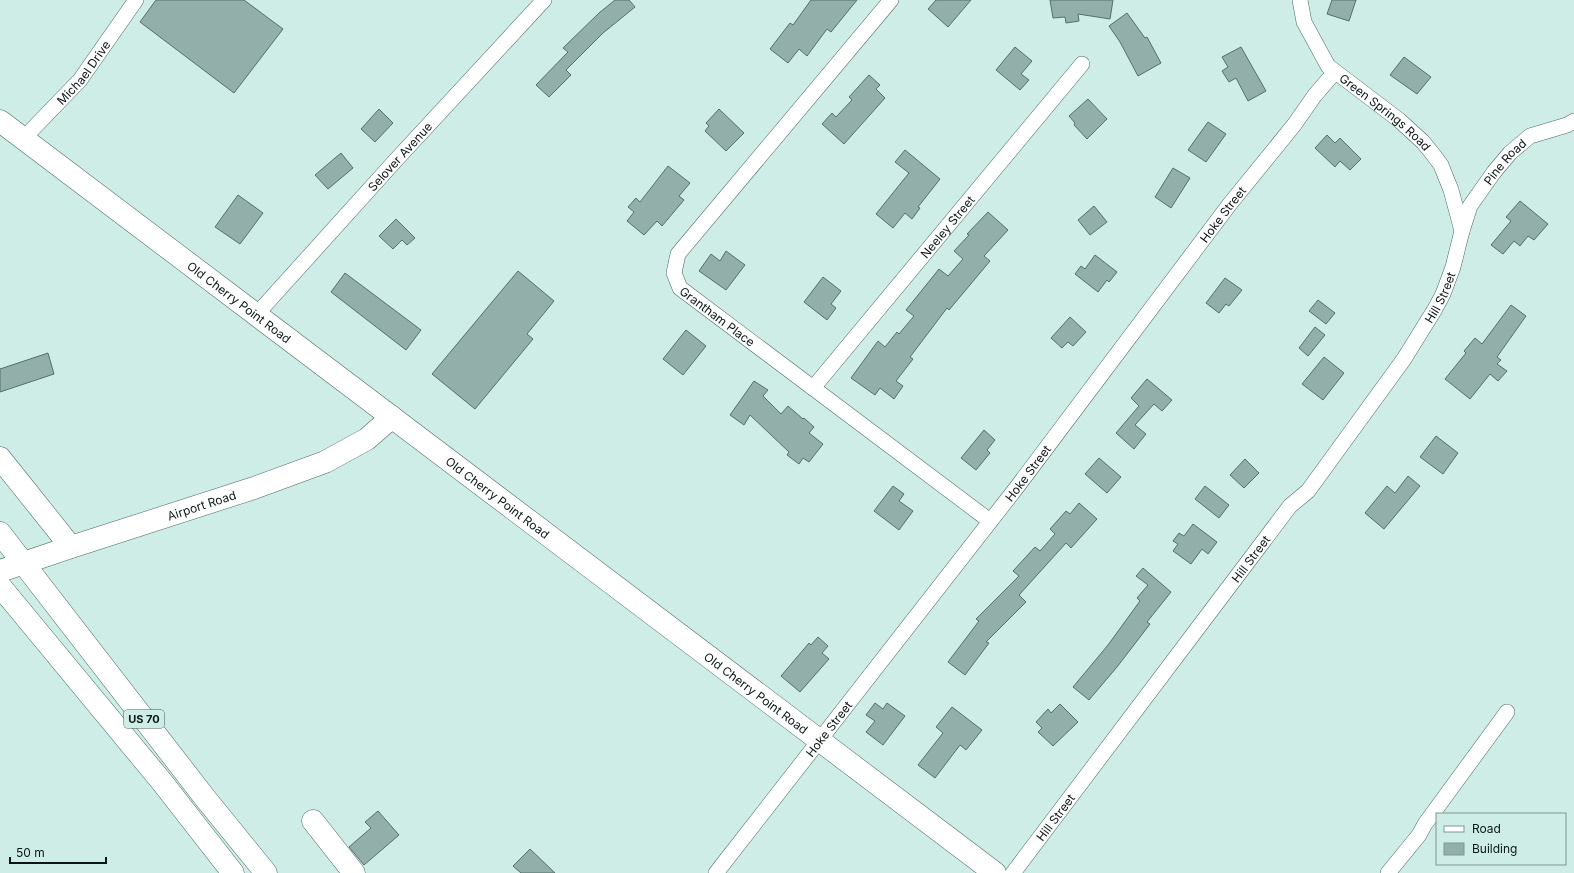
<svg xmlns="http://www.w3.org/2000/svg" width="1574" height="873" font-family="Inter,sans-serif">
<rect width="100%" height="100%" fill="#ceede7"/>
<!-- building -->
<g fill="#92afaa" stroke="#54706b">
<polygon points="156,0 244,0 283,29 234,93 140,22"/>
<polygon points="615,0 629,0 635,7 603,33 566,70 571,75 549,97 536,85 568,52 563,48 599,13"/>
<polygon points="811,0 857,0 831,32 827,29 807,56 799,49 788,63 770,49 790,23 793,25"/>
<polygon points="936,0 971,0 948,27 928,9"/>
<polygon points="1050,0 1113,0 1110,19 1078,14 1079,21 1066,23 1065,17 1053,18"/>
<polygon points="1332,0 1356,0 1349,21 1327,14"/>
<polygon points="1127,13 1145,38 1147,37 1161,63 1138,76 1120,42 1109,26"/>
<polygon points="1015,47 1032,61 1021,74 1029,80 1020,90 996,70"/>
<polygon points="1241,47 1266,91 1248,101 1236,78 1229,82 1222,71 1228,67 1222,57"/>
<polygon points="1404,57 1431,77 1417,94 1390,75"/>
<polygon points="869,75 880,85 876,89 885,98 844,144 822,124 832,113 836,117 852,100 849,97"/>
<polygon points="1088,99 1107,119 1087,139 1074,125 1075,123 1069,116"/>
<polygon points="379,109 393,123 375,142 361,129"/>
<polygon points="719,109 744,133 726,151 705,131 709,126 706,123"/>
<polygon points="1208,122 1226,134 1206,162 1188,150"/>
<polygon points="1327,135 1335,143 1340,138 1361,159 1350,170 1340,161 1335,167 1315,148"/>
<polygon points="905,150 940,179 918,207 920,208 912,219 905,213 893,228 876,214 909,173 895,162"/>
<polygon points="341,153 353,168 328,189 315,175"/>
<polygon points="668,166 690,183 679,196 684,200 662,226 657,221 644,235 627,221 634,212 628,207 636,198 640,202"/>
<polygon points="1173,168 1190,178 1171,208 1155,197"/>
<polygon points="238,195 263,213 240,244 215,227"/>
<polygon points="1520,201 1548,224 1534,240 1528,236 1520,246 1514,241 1503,254 1491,245 1511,221 1506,217"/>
<polygon points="1094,206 1107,222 1090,235 1078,220"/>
<polygon points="988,212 1008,230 984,256 990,261 949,310 947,308 910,357 913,359 896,381 903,386 894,399 880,388 875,395 851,378 878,341 885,347 897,332 899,334 914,316 906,310 939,269 948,276 963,259 954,251 969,235 967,234"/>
<polygon points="396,219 415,238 407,245 402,240 393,249 379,236"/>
<polygon points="726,251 745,265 726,290 699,271 711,254 720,261"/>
<polygon points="1095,255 1117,272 1109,282 1107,280 1098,292 1075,274 1081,266 1085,269"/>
<polygon points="518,271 554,301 527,334 533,339 475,409 432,374"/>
<polygon points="345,273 421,330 406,350 331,292"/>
<polygon points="823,277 841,291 831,304 836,308 827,320 804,302"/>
<polygon points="1225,278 1242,290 1229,306 1226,304 1219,313 1206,303"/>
<polygon points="1318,300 1335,313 1326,324 1309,311"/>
<polygon points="1511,305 1526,316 1497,357 1501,360 1497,364 1507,371 1498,381 1490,374 1470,399 1445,379 1466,353 1464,351 1475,338 1482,344"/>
<polygon points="1070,317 1086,332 1073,346 1068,342 1062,348 1051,338"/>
<polygon points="1315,327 1325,335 1308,356 1299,348"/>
<polygon points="686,330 706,346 683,375 663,359"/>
<polygon points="48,353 54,374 0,392 0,369"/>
<polygon points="1324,357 1344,373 1323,400 1302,384"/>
<polygon points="1147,379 1172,400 1162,411 1154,404 1135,425 1146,434 1134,449 1116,433 1139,406 1131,398"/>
<polygon points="754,381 768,390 763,396 781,414 788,406 803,419 804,418 814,427 809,433 823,444 809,462 803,458 799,464 787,455 789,452 750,415 744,425 730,415"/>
<polygon points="984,430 995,440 987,450 990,453 976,470 961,458"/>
<polygon points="1436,436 1458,453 1443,474 1420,457"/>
<polygon points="1099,458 1121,477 1107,493 1085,474"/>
<polygon points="1245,459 1259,473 1244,488 1230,475"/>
<polygon points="1408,476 1420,486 1384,529 1365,513 1387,486 1395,493"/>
<polygon points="893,486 904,494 899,501 913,511 899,530 874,511"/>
<polygon points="1205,486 1229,505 1219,518 1195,499"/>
<polygon points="1079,503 1097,519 1071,548 1066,543 1019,595 1026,602 986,642 989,643 965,675 948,662 979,621 976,619 1019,576 1013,571 1035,547 1040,551 1055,534 1050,529 1066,511 1070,514"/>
<polygon points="1193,524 1217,542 1208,554 1202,549 1191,564 1173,551 1178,544 1173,541 1179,533 1184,536"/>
<polygon points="1143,568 1171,592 1147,622 1150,624 1117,667 1089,700 1073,687 1108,645 1140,601 1137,598 1148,585 1136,576"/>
<polygon points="818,637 828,646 822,653 829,659 800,692 781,676 809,643 811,645"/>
<polygon points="875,703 883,709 887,703 905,716 883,745 866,732 875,721 866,715"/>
<polygon points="1060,704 1078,722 1053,746 1038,732 1042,728 1036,722 1048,709 1051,713"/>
<polygon points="952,707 982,730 966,750 960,745 935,778 918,765 943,733 936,727"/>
<polygon points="378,811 399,835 364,865 349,847 371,828 365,822"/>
<polygon points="530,849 555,873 521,873 513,866"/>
</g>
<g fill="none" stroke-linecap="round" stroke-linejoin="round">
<defs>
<g id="street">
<path id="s1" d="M891 0 678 254 674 273 680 288 990 521"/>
<path id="s2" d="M1300 0 1304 22 1328 66 1399 120 1423 142 1432 153 1441 165 1451 190 1462 231"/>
<path id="s3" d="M23 139 80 80 136 0"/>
<path id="s4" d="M256 315 395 161 544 0"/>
<path id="s5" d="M813 388 1082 64"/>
<path id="s6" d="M716 873 1017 487 1229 205 1294 125 1315 95 1335 72"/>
<path id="s7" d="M1013 873 1290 506 1308 491 1404 359 1435 309 1443 294 1453 267 1462 231 1470 206 1494 172 1510 153 1530 136 1567 125 1574 121"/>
<polyline points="1388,873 1419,835 1425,824 1507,712"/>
</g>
<g id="secondary">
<path id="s8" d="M0 121 995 873"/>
<polyline points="0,458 71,547"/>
<path id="s9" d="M0 571 71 547 254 488 325 462 367 439 392 417"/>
<polyline points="313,821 354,873"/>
</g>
<g id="highway">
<polyline points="0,533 205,798 266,873"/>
<polyline points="0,586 162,782 233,873"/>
</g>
</defs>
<!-- street casing -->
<use href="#street" stroke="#4c6863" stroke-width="16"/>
<!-- secondary casing -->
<use href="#secondary" stroke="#4c6863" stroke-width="23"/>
<!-- highway casing -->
<use href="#highway" stroke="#4c6863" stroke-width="23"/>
<!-- street -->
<use href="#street" stroke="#fff" stroke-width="15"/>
<!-- secondary -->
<use href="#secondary" stroke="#fff" stroke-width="22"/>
<!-- highway -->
<use href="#highway" stroke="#fff" stroke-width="22"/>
</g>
<g text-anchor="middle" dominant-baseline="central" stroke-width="3" stroke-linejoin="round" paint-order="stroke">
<!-- shield labels -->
<rect fill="#ceede7" stroke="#465754" stroke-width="1" x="124" y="710" width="40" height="18" rx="3"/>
<g font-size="11" font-weight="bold" fill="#0b1715">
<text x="144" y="719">US 70</text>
</g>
<!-- street labels -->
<g font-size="12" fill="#0b1715" stroke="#ceede7">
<text stroke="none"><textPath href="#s3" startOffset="90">Michael Drive</textPath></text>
<text stroke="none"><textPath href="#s2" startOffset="146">Green Springs Road</textPath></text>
<text stroke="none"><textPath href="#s4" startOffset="214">Selover Avenue</textPath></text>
<text stroke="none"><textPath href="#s7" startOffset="871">Pine Road</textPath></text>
<text stroke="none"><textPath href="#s6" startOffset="831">Hoke Street</textPath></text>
<text stroke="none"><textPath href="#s5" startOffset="210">Neeley Street</textPath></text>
<text stroke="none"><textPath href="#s7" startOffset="718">Hill Street</textPath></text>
<text stroke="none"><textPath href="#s8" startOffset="300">Old Cherry Point Road</textPath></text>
<text stroke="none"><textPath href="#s1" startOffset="414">Grantham Place</textPath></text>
<text stroke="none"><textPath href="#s6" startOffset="507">Hoke Street</textPath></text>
<text stroke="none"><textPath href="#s8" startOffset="624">Old Cherry Point Road</textPath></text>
<text stroke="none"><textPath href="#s9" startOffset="212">Airport Road</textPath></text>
<text stroke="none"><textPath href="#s7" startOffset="394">Hill Street</textPath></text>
<text stroke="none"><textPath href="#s8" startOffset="948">Old Cherry Point Road</textPath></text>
<text stroke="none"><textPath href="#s6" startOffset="183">Hoke Street</textPath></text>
<text stroke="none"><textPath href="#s7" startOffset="70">Hill Street</textPath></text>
</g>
</g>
<!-- legend -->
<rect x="1436" y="813" width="130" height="52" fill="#ceede7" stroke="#809793"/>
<rect x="1444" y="826" width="20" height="6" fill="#ffffff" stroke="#809793"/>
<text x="1472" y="833" font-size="12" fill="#0b1715">Road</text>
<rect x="1444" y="843" width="20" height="12" fill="#92afaa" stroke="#809793"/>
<text x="1472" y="853" font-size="12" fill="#0b1715">Building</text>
<!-- scale -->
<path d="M10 857v6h96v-6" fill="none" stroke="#0b1715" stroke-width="2"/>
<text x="16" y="857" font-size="12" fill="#0b1715" stroke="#ceede7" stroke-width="3" paint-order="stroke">50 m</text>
</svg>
